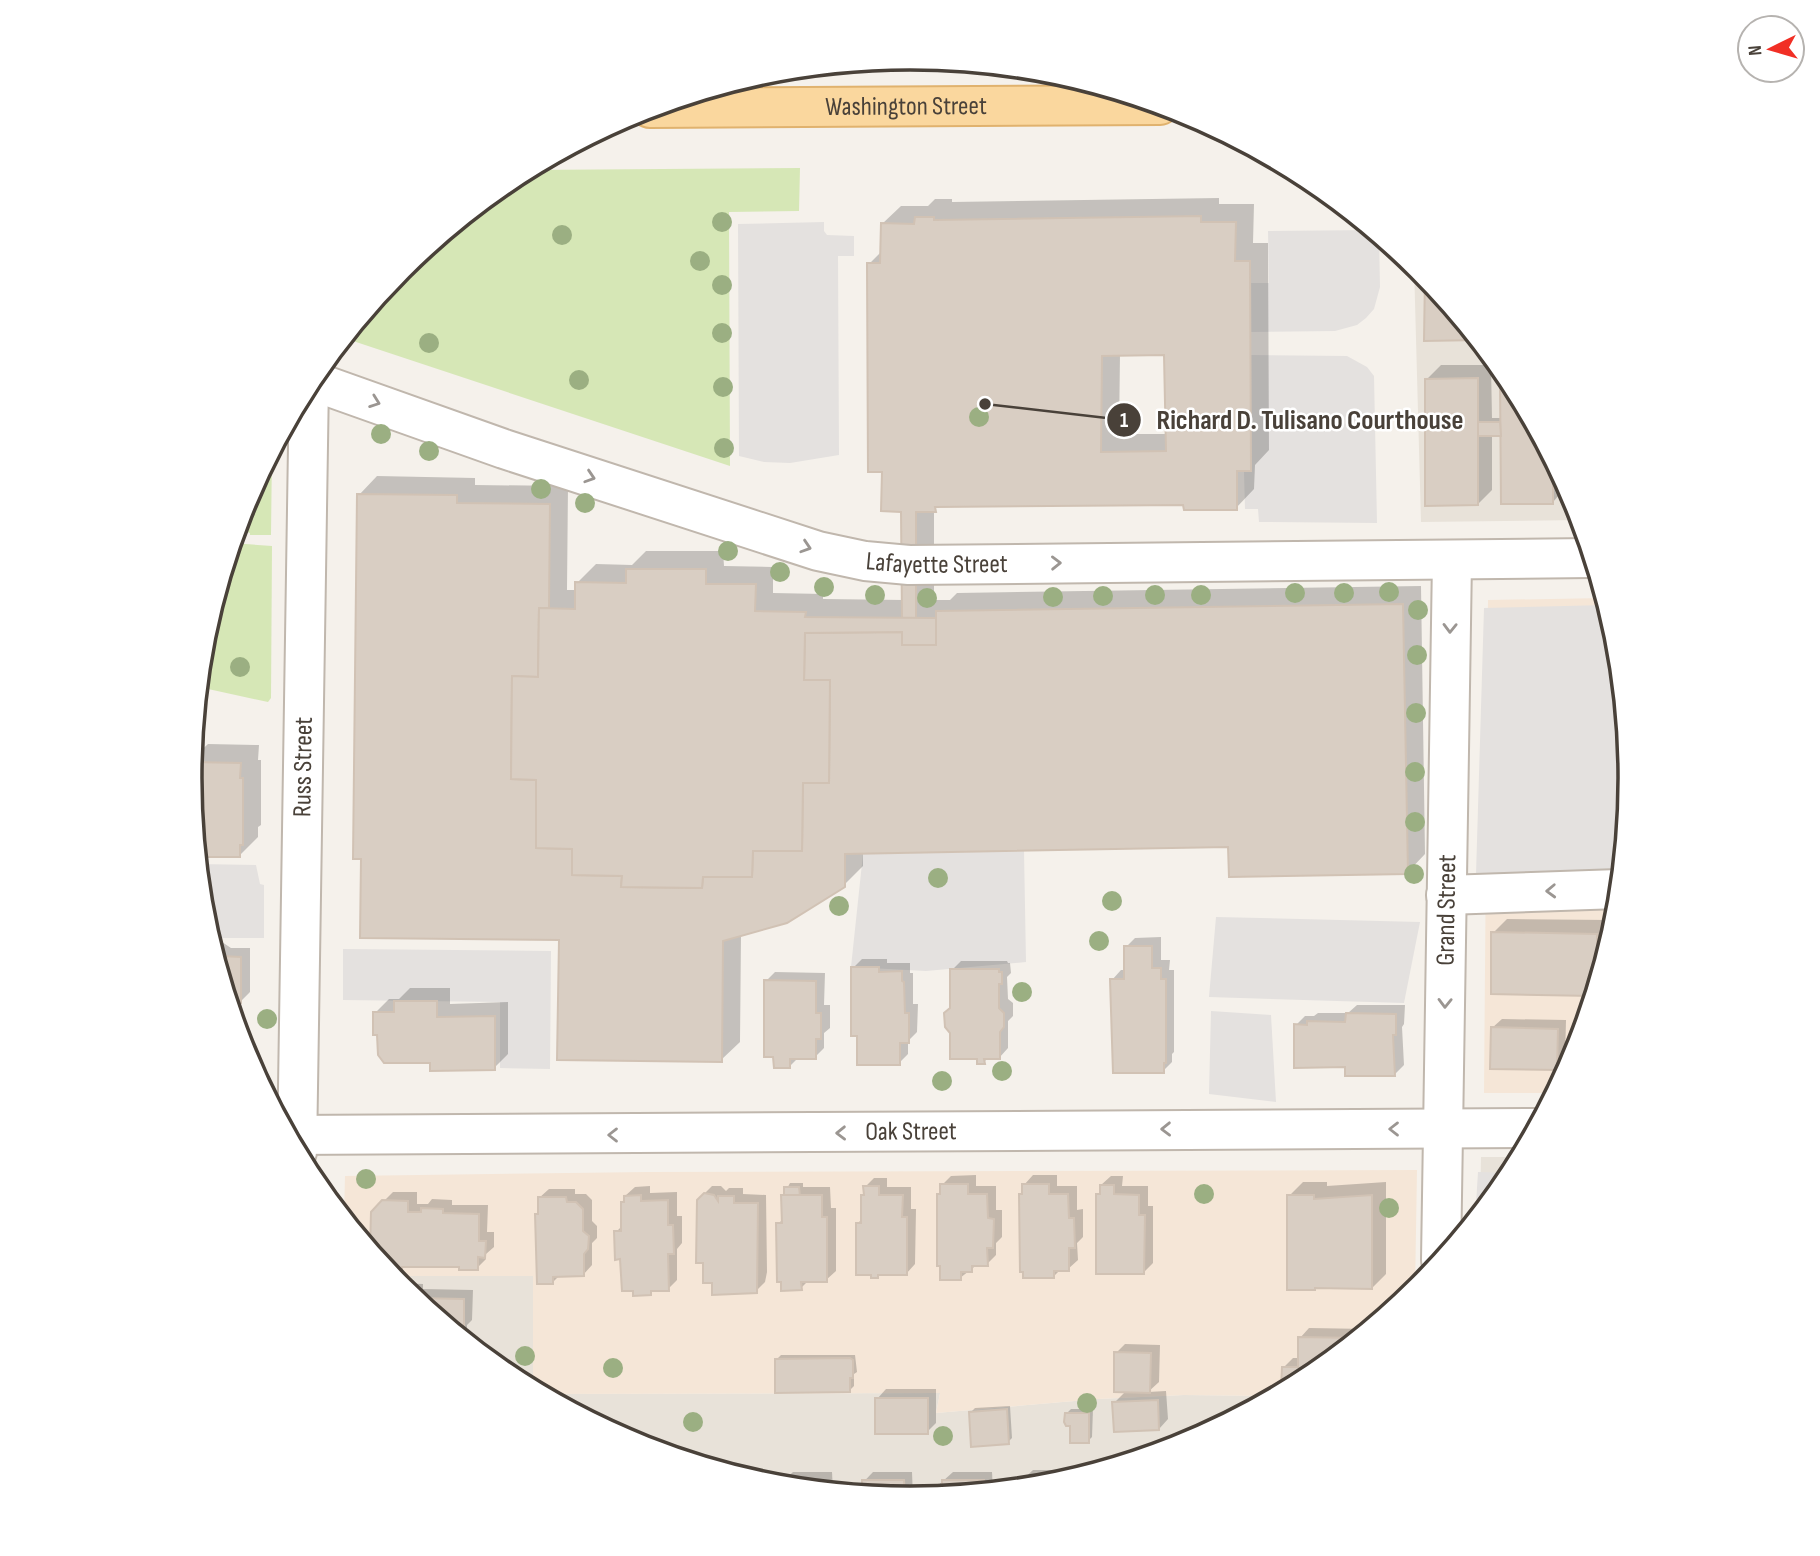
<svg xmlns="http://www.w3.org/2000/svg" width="1820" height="1556" font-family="'Sofia Sans Condensed',sans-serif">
<rect width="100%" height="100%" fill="#f5f1eb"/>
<!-- residential -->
<g fill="#e8e2d9">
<polygon points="1414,265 1509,378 1576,503 1581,520 1421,522"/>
<polygon points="1481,1157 1520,1157 1509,1178 1480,1213"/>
<polygon points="391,1276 533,1276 533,1389 510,1377 400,1287"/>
<polygon points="940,1393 936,1413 1098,1399 1184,1395 1274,1396 1185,1444 1050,1484 910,1498 769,1484 634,1443 542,1394"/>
</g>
<!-- commercial -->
<g fill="#f5e6d7">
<polygon points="1604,598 1616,638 1630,778 1616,919 1575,1054 1555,1093 1484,1093 1488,600"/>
<polygon points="1417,1170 1415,1291 1310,1377 1274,1396 1184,1395 1098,1399 936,1413 940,1393 542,1394 533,1389 533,1276 391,1276 344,1218 345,1176 647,1172"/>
</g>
<!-- green -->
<g fill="#d6e7b6">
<polygon points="800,168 799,211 729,212 730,466 353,341 350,337 350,331 401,268 510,179 527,170"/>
<polygon points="272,451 271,535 250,535 250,533 236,529 245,502"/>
<polygon points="232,543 272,546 271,698 268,702 199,687 204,637"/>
</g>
<!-- parking -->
<g fill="#e4e1df">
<polygon points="824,222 824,231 827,235 854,236 854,256 838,256 839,455 790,463 764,462 739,456 738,224"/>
<polygon points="1373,230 1379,236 1380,287 1374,309 1366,318 1357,325 1335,331 1250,332 1250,283 1269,283 1268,231"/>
<polygon points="1250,355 1347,356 1367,367 1374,376 1377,523 1259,522 1258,509 1245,509 1244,472 1251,472"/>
<polygon points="1606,605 1616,638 1619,667 1616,907 1475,908 1484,608"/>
<polygon points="1024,851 1026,962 926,971 851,967 863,854"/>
<polygon points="198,864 256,865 260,884 264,885 264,938 209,938 204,918"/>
<polygon points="1216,917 1420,922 1404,1003 1209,997"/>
<polygon points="343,949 551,951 550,1069 500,1068 500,1002 343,1000"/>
<polygon points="1211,1011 1271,1015 1276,1102 1209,1094"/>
<polygon points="1478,1172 1512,1173 1475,1220"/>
</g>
<!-- shadow -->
<g fill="#0003" fill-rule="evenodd">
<path d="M1219 198V204H1254L1253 243H1268L1269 450 1255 465 1254 489 1236 508 1185 504 939 505 934 510V600H950L957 593 1421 586 1425 854 1407 873 1230 846 863 852V866L844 885 741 934 740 1042 721 1060 560 939 359 495 377 476 475 478V485L568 486 567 590H577V583L596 564 632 565 646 551H723L724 566 773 567V593L823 594V599L904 600 903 510 884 471 869 264 882 251V224L901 206H928L935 199H952V202ZM1166 353 1167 434H1119L1120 354Z"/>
<polygon points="1441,365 1491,365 1492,418 1502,418 1502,379 1506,375 1509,378 1567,486 1553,502 1502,434 1492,435 1492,490 1478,504 1427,379"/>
<polygon points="208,744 259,745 258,760 261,760 261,825 258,827 258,837 240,855 197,855 190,778 192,759"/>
<polygon points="1507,919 1610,920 1610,940 1594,994 1492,992 1493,933"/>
<polygon points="1161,937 1161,960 1170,960 1169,970 1174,970 1174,1052 1172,1054 1172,1062 1163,1071 1112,980 1121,970 1126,970 1126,947 1135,938"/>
<polygon points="212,942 222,942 231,948 250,948 250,992 241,1001 229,1001"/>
<polygon points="862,959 887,959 887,963 910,963 910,973 913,973 913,1004 918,1004 917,1032 908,1041 908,1054 899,1063 853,968"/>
<polygon points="961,961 1007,961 1008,963 1010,963 1011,973 1007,977 1008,999 1013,1003 1013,1016 1008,1021 1008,1048 999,1058 988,1058 984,1062 952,1008 952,970"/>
<polygon points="775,972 825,973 824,1005 830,1005 830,1028 824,1033 824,1048 815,1057 798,1058 790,1066 766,981"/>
<polygon points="410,988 450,988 450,1004 508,1002 508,1054 494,1068 431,1061 375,1013 389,999 399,999"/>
<polygon points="1357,1005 1405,1005 1404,1024 1402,1027 1404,1065 1395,1074 1347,1065 1296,1025 1305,1016 1314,1016 1318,1013 1348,1013"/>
<polygon points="1502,1019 1566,1020 1565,1059 1556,1068 1492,1028"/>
<polygon points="976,1175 976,1186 996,1186 996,1210 1002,1210 1002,1237 996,1243 996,1255 987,1264 978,1264 960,1278 939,1195 942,1192 942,1185 951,1176"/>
<polygon points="1033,1175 1057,1175 1057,1186 1077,1186 1077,1210 1083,1209 1083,1237 1077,1243 1078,1260 1068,1269 1061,1269 1054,1276 1021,1195 1024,1192 1024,1185"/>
<polygon points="1111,1176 1123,1176 1122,1186 1148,1186 1148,1206 1153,1206 1153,1263 1144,1272 1098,1195 1102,1191 1101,1185"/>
<polygon points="874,1178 887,1178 887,1187 911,1187 911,1209 916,1209 915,1264 906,1274 880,1273 877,1277 858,1223 862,1219 862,1196 865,1193 865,1187"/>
<polygon points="1303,1182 1327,1182 1327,1186 1386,1182 1386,1274 1372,1288 1289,1196"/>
<polygon points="790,1183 803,1183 803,1187 830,1187 831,1208 836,1208 836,1271 826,1280 809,1280 801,1288 778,1224 783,1219 783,1196"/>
<polygon points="650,1186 650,1193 677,1192 677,1216 682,1216 682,1243 677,1249 677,1280 668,1289 655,1289 650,1294 622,1258 616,1232 623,1225 622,1203 625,1196 635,1187"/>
<polygon points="712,1186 721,1186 726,1191 729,1188 743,1188 743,1194 766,1195 767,1272 765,1282 756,1291 702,1196"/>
<polygon points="549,1189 575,1189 575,1194 586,1194 592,1200 592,1221 597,1226 597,1238 592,1243 592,1265 583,1275 560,1275 552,1283 537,1215 540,1212 539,1198"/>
<polygon points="393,1192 417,1192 417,1204 428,1204 432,1199 452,1200 452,1205 488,1205 487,1232 494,1232 494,1247 486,1254 486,1259 477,1268 461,1266 384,1267 372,1252 372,1213"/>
<polygon points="398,1283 423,1284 423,1289 473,1290 472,1320 467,1325 467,1335 463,1339"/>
<polygon points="1309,1328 1368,1329 1310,1377 1283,1368 1293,1358 1299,1358 1300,1338"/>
<polygon points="1125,1344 1160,1345 1159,1382 1148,1392 1166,1391 1168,1419 1159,1429 1114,1403 1126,1391 1116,1353"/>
<polygon points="781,1355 855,1355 857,1372 854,1374 854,1386 850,1390 776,1360"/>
<polygon points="886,1389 936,1389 936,1423 927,1432 877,1399"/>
<polygon points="1248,1401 1265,1401 1244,1412 1244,1405"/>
<polygon points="1010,1406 1012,1438 1008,1442 971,1412 975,1408"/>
<polygon points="1071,1409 1093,1409 1092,1437 1088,1441 1071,1424 1067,1413"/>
<polygon points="1033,1470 1073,1470 1073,1478 1050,1484 1014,1488"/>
<polygon points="728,1472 751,1472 751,1479"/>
<polygon points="793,1472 832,1472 833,1491 779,1485"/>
<polygon points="873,1472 912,1472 913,1498 853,1493"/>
<polygon points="953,1472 992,1472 993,1490 933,1496 933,1490"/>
</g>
<!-- building -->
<g fill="#d9cec3" stroke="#d1c2b4" stroke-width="2" fill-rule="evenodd">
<path d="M1201 216V222H1236L1235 261H1250L1251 471H1237V510H1184L1183 505 935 507 936 512H916V618L902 619 901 512 881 511 882 472H868L867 263H880L881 223 914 224 915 217H934V220ZM1164 355 1166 451 1101 452 1102 356Z"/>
<polygon points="1425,275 1478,340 1424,341"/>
<polygon points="1478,378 1478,505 1425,506 1425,379"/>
<polygon points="1500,378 1509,378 1553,461 1553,504 1501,504"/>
<polygon points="1478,422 1500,422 1501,436 1478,436"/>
<polygon points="357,494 457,495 457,503 550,504 549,608 539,608 538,677 512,676 511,779 536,780 536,848 572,849 572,875 622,876 621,887 702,888 703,877 752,877 753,851 802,851 803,783 829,783 830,680 804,680 805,633 902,632 902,645 936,645 936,611 1403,604 1408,874 1229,877 1228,847 845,854 845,887 787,923 723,941 722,1062 557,1060 559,940 360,938 361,859 353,859"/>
<polygon points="626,569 706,569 706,584 756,584 755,611 806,612 805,617 936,618 936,645 902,645 902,632 805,633 804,680 830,680 829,783 803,783 802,851 753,851 752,877 703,877 702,888 621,887 622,876 572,875 572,849 536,848 536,780 511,779 512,676 538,677 539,608 575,609 575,582 626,583"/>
<polygon points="1625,728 1630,778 1628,796"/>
<polygon points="191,762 241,763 240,778 243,778 243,845 240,845 240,857 198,857 190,778"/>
<polygon points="1491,932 1597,934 1597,956 1605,957 1600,973 1597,973 1593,996 1491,994"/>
<polygon points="1124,946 1152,946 1152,968 1161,968 1161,979 1166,979 1166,1063 1164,1063 1164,1073 1113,1073 1110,979 1124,979"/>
<polygon points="213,951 221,956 241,957 241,1003 229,1003"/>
<polygon points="851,967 879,967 879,972 902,971 902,981 904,982 905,1013 909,1013 909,1043 900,1043 900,1065 857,1065 857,1036 851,1036"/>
<polygon points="950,969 999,969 999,972 1002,972 1002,984 999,984 999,1008 1004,1013 1004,1027 1000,1032 1000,1059 984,1059 985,1064 977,1064 977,1059 950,1059 950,1033 945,1027 944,1013 950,1008"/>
<polygon points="764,980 816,981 816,1013 821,1013 821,1039 816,1039 816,1059 790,1059 790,1068 774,1068 773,1057 764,1057"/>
<polygon points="394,1001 437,1001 437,1017 495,1016 495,1070 430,1071 430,1063 384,1063 378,1055 377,1035 373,1035 373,1012 394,1012"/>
<polygon points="1346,1013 1396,1014 1396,1035 1393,1035 1395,1076 1345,1076 1345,1067 1294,1068 1294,1024 1307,1025 1307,1021 1345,1022"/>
<polygon points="1491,1027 1558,1029 1557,1070 1490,1069"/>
<polygon points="940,1184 968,1184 968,1194 987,1194 988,1218 994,1219 993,1248 987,1248 988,1266 972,1266 972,1272 961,1272 961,1280 940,1280 940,1266 937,1266 937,1194 940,1194"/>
<polygon points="1022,1184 1049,1184 1049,1194 1068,1194 1069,1218 1074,1218 1075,1248 1069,1248 1069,1271 1054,1271 1054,1278 1023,1278 1023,1272 1020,1272 1019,1194 1022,1194"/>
<polygon points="1100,1185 1114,1185 1114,1194 1139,1195 1139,1215 1145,1215 1144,1274 1096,1274 1096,1194 1100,1194"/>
<polygon points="863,1186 879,1186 879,1195 903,1195 902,1217 907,1217 907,1275 878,1275 878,1278 871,1278 871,1275 856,1275 856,1223 861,1223 861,1195 864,1195"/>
<polygon points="784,1187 799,1187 800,1196 784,1196"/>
<polygon points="704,1193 714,1195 718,1201 718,1196 734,1196 734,1203 758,1203 757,1293 712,1295 712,1283 703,1283 703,1263 696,1263 697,1200"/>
<polygon points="641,1195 641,1201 668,1200 668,1225 673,1225 674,1254 668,1254 669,1291 651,1291 651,1295 633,1296 633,1291 622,1291 620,1259 615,1260 614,1231 621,1231 621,1202 624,1202 624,1196"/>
<polygon points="781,1195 822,1195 822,1217 827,1217 827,1282 801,1282 802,1290 781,1291 781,1282 777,1282 776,1223 782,1223"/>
<polygon points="1287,1195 1314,1195 1314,1199 1372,1195 1372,1289 1315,1288 1315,1290 1287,1290"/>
<polygon points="538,1197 566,1197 567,1202 576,1202 583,1209 583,1231 589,1236 588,1249 584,1254 584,1276 553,1277 553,1284 537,1284 535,1214 538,1214"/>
<polygon points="382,1200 408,1201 408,1212 421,1212 421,1208 443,1209 443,1213 479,1214 479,1241 486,1241 485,1258 478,1257 478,1270 459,1270 459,1267 402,1267 402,1270 386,1269 370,1250 371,1212"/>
<polygon points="407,1292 415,1292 414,1298 464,1299 464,1331 459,1331 459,1335"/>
<polygon points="1298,1337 1358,1338 1310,1377 1288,1389 1281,1389 1282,1367 1298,1367"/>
<polygon points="1114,1352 1151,1353 1150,1393 1114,1392"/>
<polygon points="850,1358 853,1360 853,1378 850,1378 850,1392 775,1393 775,1359"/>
<rect x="875" y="1398" width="53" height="36"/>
<polygon points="1158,1400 1159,1430 1114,1432 1112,1402"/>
<polygon points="1242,1404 1259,1404 1242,1413"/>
<polygon points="1007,1409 1009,1444 971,1447 969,1412"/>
<polygon points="1065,1413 1089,1413 1089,1443 1070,1443 1070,1426 1066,1426 1064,1422"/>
<polygon points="1022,1478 1064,1479 1064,1480 1050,1484 1022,1487"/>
<polygon points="782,1480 823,1481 823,1490 782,1486"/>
<polygon points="862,1480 904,1480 905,1498 851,1492 851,1490 862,1490"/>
<polygon points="942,1480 984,1480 985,1491 932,1496 932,1490 942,1489"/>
</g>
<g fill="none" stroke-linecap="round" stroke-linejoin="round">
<defs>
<g id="minor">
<path id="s1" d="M310 380 504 449 818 551 865 561 909 565 1592 558"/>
<polyline points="1446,895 1619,889"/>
<path id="s2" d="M288 1135 1535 1128"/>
<path id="s3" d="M297 1152 309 381"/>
<path id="s4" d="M1441 1260 1452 560"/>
</g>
<g id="major">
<path id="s5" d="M650 108 1160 105"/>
</g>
</defs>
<!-- minor casing -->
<use href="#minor" stroke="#c0b7ad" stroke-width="42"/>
<!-- major casing -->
<use href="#major" stroke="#e0b26e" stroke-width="42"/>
<!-- minor -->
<use href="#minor" stroke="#fff" stroke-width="38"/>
<!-- major -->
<use href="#major" stroke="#fad79e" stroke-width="38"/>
</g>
<!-- trees -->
<g fill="#9baf82">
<circle cx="722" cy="222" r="10"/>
<circle cx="562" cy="235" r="10"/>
<circle cx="700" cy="261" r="10"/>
<circle cx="722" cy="285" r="10"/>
<circle cx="722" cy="333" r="10"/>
<circle cx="429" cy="343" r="10"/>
<circle cx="579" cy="380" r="10"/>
<circle cx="723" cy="387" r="10"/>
<circle cx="979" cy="417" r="10"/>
<circle cx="381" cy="434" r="10"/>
<circle cx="724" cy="448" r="10"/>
<circle cx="429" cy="451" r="10"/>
<circle cx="541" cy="489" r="10"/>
<circle cx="585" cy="503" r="10"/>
<circle cx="728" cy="551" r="10"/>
<circle cx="780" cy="572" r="10"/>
<circle cx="824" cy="587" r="10"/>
<circle cx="1389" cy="592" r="10"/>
<circle cx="1295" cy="593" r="10"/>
<circle cx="1344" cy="593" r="10"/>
<circle cx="875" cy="595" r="10"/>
<circle cx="1155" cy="595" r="10"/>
<circle cx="1201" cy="595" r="10"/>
<circle cx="1103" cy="596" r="10"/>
<circle cx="1053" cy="597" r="10"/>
<circle cx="927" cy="598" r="10"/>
<circle cx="1418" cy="610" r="10"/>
<circle cx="1417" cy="655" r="10"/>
<circle cx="240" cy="667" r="10"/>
<circle cx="1416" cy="713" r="10"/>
<circle cx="1415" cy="772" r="10"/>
<circle cx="1415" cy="822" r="10"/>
<circle cx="1414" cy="874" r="10"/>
<circle cx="938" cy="878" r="10"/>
<circle cx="1112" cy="901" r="10"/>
<circle cx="839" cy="906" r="10"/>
<circle cx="1099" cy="941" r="10"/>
<circle cx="1022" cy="992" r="10"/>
<circle cx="267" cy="1019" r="10"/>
<circle cx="1002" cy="1071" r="10"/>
<circle cx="942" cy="1081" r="10"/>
<circle cx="366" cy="1179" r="10"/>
<circle cx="1204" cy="1194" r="10"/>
<circle cx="1389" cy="1208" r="10"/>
<circle cx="525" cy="1356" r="10"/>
<circle cx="613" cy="1368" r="10"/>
<circle cx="1087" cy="1403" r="10"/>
<circle cx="693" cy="1422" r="10"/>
<circle cx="943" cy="1436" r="10"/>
</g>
<!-- one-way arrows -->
<defs><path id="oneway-chevron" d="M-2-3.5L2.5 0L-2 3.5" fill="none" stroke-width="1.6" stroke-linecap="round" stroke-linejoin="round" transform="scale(1.75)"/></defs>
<g stroke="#9b9692">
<use href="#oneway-chevron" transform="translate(375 402) rotate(20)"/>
<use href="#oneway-chevron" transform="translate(590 477) rotate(18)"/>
<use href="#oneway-chevron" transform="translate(806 547) rotate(18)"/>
<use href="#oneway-chevron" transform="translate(1056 563) rotate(-1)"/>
<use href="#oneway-chevron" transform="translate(1450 628) rotate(91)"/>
<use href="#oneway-chevron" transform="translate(1551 891) rotate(178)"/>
<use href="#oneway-chevron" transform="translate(1445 1003) rotate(91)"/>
<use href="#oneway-chevron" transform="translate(1166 1129) rotate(179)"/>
<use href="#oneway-chevron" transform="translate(1394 1129) rotate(-180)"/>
<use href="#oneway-chevron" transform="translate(841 1133) rotate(179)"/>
<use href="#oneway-chevron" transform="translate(613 1135) rotate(180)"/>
</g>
<g text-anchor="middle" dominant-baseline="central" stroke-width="5" stroke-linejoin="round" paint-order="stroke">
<!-- street labels -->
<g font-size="26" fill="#494139" stroke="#fff">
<text stroke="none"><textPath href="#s5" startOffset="256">Washington Street</textPath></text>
<text stroke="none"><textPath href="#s1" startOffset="656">Lafayette Street</textPath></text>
<text stroke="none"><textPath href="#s3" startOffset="385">Russ Street</textPath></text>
<text stroke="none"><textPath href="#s4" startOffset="350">Grand Street</textPath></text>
<text stroke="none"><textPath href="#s2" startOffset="623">Oak Street</textPath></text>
</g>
</g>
<!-- crop -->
<path d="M0 0H1820V1556H0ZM202 778a708 708 0 1 1 1416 0a708 708 0 1 1-1416 0Z" fill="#fff" fill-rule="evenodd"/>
<path fill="none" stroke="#494139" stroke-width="3.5" d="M202 778a708 708 0 1 1 1416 0a708 708 0 1 1-1416 0Z"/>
<!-- callouts -->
<path fill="none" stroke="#494139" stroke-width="2.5" d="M985 404L1124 420"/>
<g fill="#494139" stroke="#fff" stroke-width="2.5">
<circle cx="985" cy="404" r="7"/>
<circle cx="1124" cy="420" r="18"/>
</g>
<g font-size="21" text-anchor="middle" font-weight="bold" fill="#fff">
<text x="1124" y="427">1</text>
</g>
<g font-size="28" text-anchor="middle" font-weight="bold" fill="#494139" stroke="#fff" stroke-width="5" stroke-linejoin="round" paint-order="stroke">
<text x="1310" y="429">Richard D. Tulisano Courthouse</text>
</g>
<!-- north arrow -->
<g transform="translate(1771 49) rotate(265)"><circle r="33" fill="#ffffff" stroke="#b6b3b0" stroke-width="2"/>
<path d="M0-5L12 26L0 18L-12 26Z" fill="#f12f25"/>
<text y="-10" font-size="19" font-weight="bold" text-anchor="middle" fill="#494139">N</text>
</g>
</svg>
